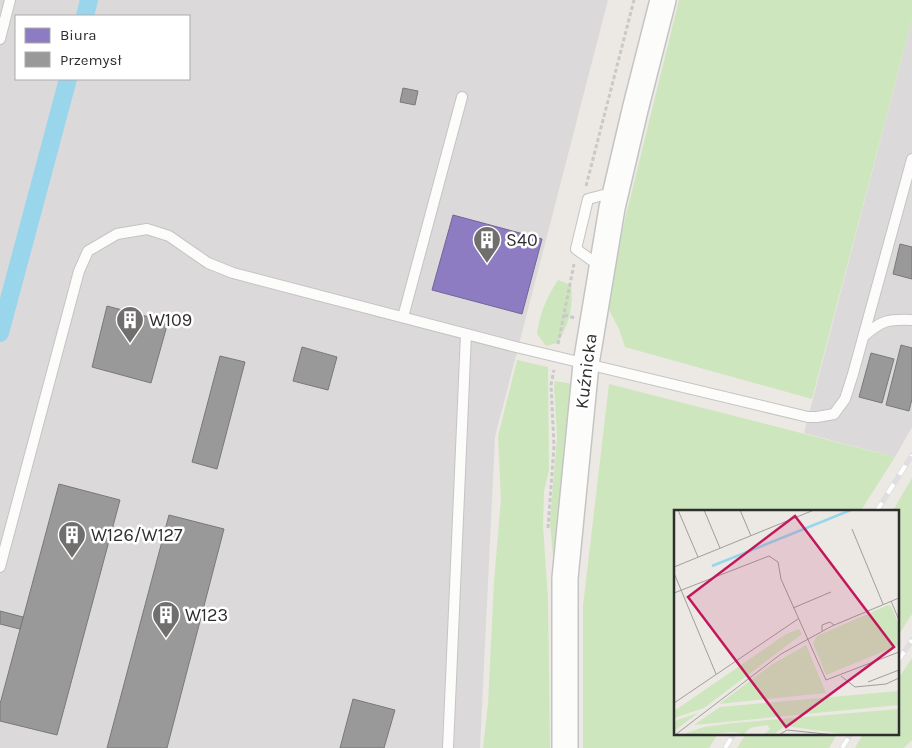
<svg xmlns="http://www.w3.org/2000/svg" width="912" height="748" font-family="Karla,sans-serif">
<rect width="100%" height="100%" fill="#ece8e4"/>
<!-- industrial -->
<g fill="#dcd9db" fill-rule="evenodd">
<path d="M0 0H608L495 437 480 748H0ZM16 16H189V79H16Z"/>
<polygon points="912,19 912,427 895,457 804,433"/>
</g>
<!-- green -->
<g fill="#cee6be">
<polygon points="679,0 912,0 912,19 812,399 625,347 619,329 608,308 612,272"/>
<path d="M558 280 571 285C574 305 569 326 557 343L546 346 537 334C540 312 546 299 558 280Z"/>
<polygon points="517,360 548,367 549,470 544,491 543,526 548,599 550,748 483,748 488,704 494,582 501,499 498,436"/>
<polygon points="555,381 573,384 554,569 550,521 557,437 554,387"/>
<polygon points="609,384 895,457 860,512 676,512 676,734 718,734 709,748 583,748 583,606"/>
<polygon points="912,478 912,614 898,636 898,512 892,512"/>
<polygon points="912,658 912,740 904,748 855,748 863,734 898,734 898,679"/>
<polygon points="746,734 837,734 829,748 737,748"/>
</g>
<!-- offices -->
<polygon fill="#8e7cc3" stroke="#716596" points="453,215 542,239 522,314 432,290"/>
<!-- industry -->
<g fill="#999" stroke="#797979">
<polygon points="403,88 418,91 415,105 400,102"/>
<polygon points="900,244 912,247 912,279 893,274"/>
<polygon points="107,306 168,322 151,383 92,367"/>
<polygon points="901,345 912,348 912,399 909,411 886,405"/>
<polygon points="302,347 337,357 328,390 293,381"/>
<polygon points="871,353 894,359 882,403 859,397"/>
<polygon points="220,356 245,362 217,469 192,462"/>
<polygon points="59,484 120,500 57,735 0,721 0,704"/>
<polygon points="169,515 224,529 167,748 107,748"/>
<polygon points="0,611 23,617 20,629 0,624"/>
<polygon points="353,699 395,710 384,748 340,748"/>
</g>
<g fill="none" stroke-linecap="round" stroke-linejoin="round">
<!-- canal -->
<g stroke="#99d6ec" stroke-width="18">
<polyline points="85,16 89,0"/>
<polyline points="0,333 68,79"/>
</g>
<defs>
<g id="service">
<polyline points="0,39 10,0"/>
<polyline points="601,267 576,249 588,199 615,192"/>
<polyline points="403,317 462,97"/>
<path d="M864 336C882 320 888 319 912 320"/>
<polyline points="0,567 79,271 88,251 117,234 147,229 169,236 208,263 233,273 516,347 808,417 817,417 834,414 845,399 853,374 912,159"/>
<polyline points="448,748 466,334"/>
</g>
<polyline id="tertiary" points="565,748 565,578 586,364 612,208 635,110 663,0"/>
</defs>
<!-- service casing -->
<use href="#service" stroke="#c5c4c5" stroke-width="12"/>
<!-- tertiary casing -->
<use href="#tertiary" stroke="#c5c4c5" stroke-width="28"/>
<!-- path -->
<g stroke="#c9c9c8" stroke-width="3" stroke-dasharray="4 2.5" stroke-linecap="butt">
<polyline points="586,186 634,0"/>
<polyline points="564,315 575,318"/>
<polyline points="558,344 574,264"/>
<polyline points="548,528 554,446 551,385 554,370"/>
</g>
<!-- service -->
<use href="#service" stroke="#fcfcfb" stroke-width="10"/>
<!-- tertiary -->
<use href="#tertiary" stroke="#fcfcfb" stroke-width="25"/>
<defs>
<g id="rail">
<polyline points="876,512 912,455"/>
<polyline points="898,661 912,640"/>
<polyline points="725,748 734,734"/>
<polyline points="842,748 851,734"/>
</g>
</defs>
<!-- rail casing -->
<use href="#rail" stroke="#dfdfe1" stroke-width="5.5"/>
<!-- rail -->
<use href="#rail" stroke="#fff" stroke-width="4" stroke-dasharray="11" stroke-linecap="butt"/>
</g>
<!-- icons -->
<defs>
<symbol id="building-pin" viewBox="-11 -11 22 30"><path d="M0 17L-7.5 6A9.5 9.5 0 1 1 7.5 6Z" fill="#706f6e" stroke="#fff"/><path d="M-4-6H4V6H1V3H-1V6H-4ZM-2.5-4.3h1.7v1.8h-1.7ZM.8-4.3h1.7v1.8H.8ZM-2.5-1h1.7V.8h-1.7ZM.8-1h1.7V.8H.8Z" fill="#fff"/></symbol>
</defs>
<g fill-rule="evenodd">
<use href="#building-pin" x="471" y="224" width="32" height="43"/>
<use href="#building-pin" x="114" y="304" width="32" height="43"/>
<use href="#building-pin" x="56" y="519" width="32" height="43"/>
<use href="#building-pin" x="150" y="599" width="32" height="43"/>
</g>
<g text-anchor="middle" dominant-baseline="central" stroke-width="5" stroke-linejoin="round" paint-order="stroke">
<!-- poi labels -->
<g font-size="18" fill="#2e2e2e" stroke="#fff" text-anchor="start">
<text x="506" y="240">S40</text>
<text x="149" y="320">W109</text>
<text x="91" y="535">W126/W127</text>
<text x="185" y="615">W123</text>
</g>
<!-- street labels -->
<g font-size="18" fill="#2e2e2e" stroke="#fff">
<text transform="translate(586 371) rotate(-83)">Kuźnicka</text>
</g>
</g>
<!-- overview -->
<g transform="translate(674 510)">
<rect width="225" height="225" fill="#ece8e4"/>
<path d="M214 95 217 96 225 115V135L152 165 139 133 143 126ZM125 119 128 124 30 198 0 208V201L112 124ZM132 135 152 183 45 194 97 155ZM225 181V195L20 215 46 197ZM225 199V225H177L111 216 99 225H89L96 219 93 215 76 218 69 225 64 222 66 225 62 222 7 225 30 217 60 213ZM24 203 0 221V211Z" fill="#cee6be"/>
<path fill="none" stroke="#99d6ec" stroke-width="2.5" d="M38 56 177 0"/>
<path fill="none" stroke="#a09e9b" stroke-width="1" d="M4 0 24 47M30 0 46 38M66 0 77 26M178 19 209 94M0 57 140 0M0 63 42 164M0 83 95 46 104 52 107 69 152 170 225 142M217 91 225 110M119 98 157 82M148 121V115L156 112 160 115M167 166 181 177 212 174 225 168M194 172 225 160M0 193 124 109M1 225 107 144 158 116 225 88M105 225 113 220 161 225"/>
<path fill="#c2185b" fill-opacity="0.15" stroke="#c2185b" stroke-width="2.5" d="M121 6 220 137 112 217 14 87Z"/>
<rect width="225" height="225" fill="none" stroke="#2e2e2e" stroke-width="2.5"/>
</g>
<!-- legend -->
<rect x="15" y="15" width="175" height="65" fill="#ffffff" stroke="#ababab"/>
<rect x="25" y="28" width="25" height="15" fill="#8e7cc3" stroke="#ababab"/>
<text x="60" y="40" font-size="15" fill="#2e2e2e">Biura</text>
<rect x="25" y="52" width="25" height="15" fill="#999999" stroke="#ababab"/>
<text x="60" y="65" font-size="15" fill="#2e2e2e">Przemysł</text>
</svg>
